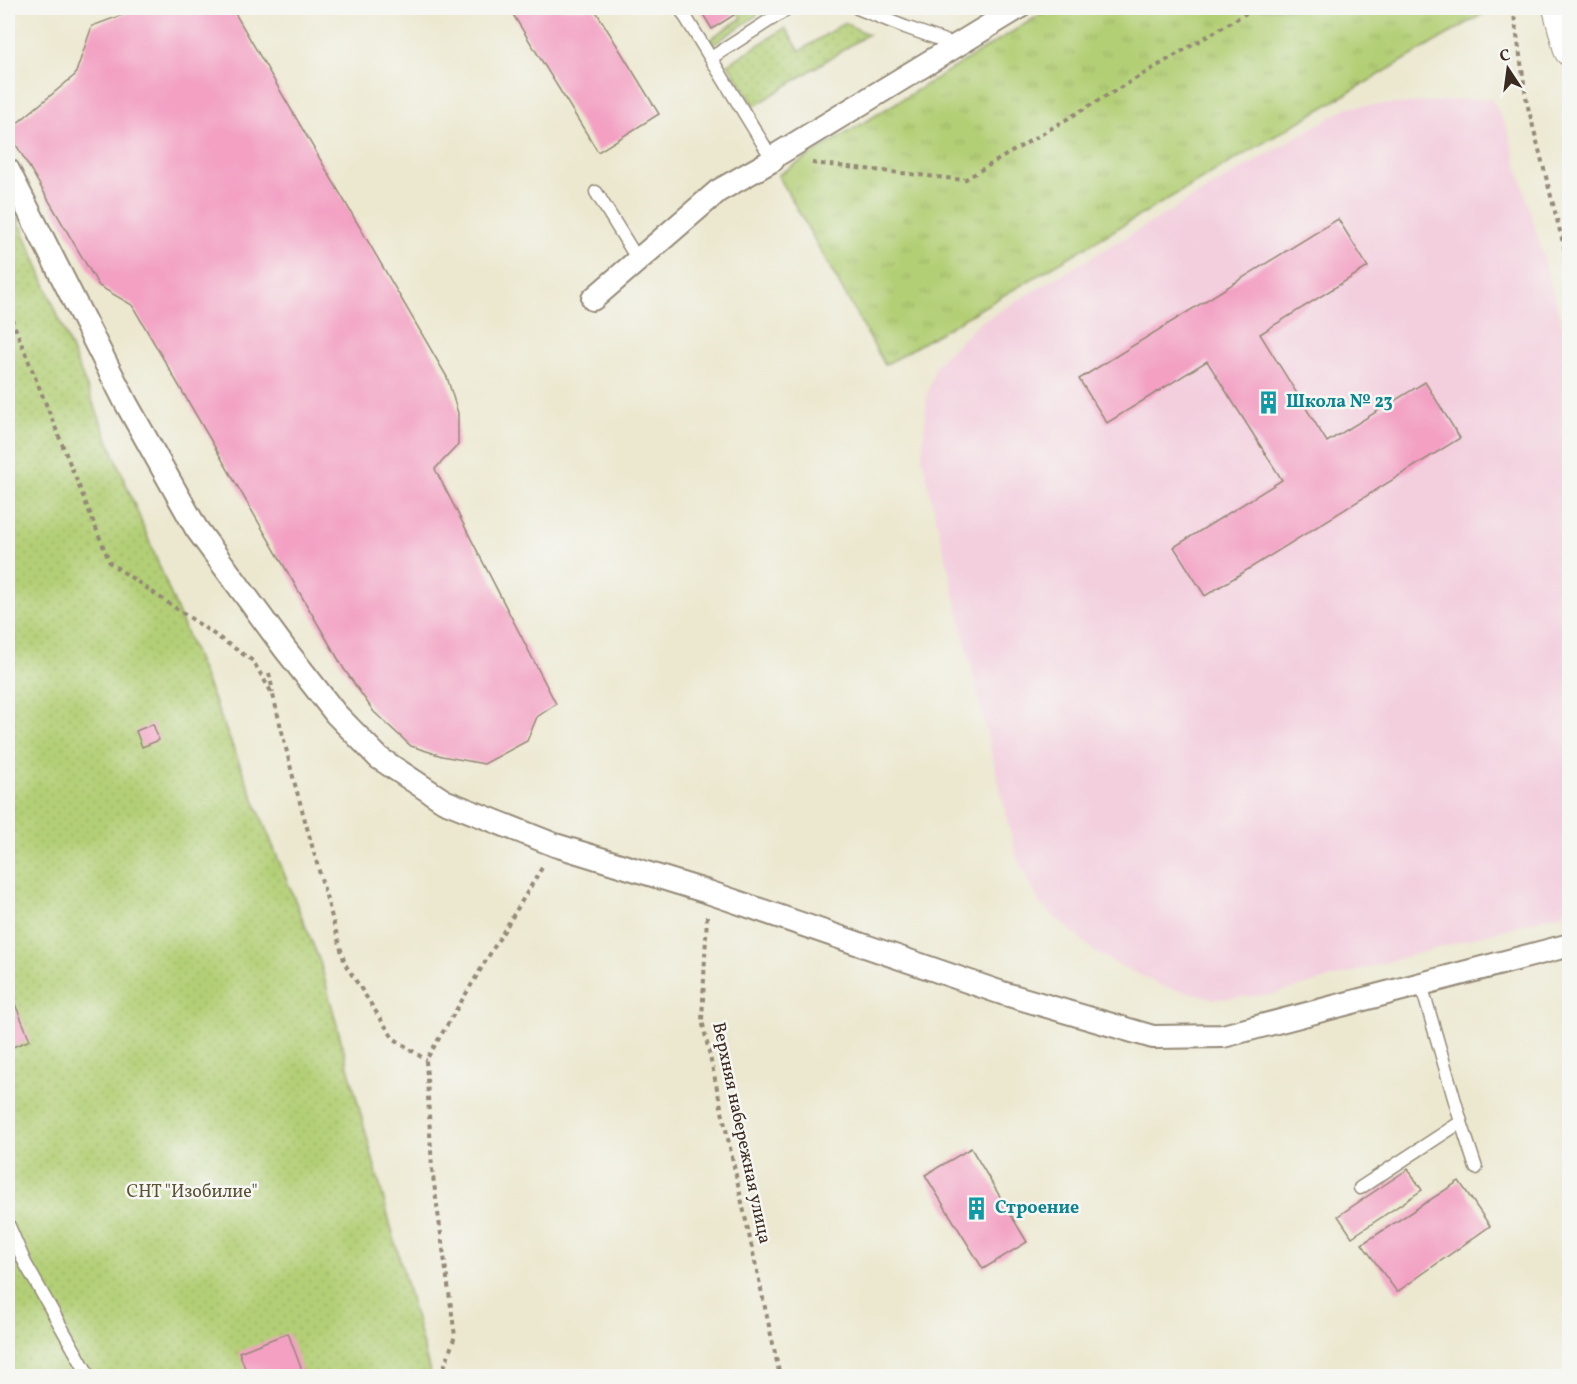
<svg xmlns="http://www.w3.org/2000/svg" width="1577" height="1384" font-family="Vollkorn,serif">
<defs>
<pattern id="grass-dots" width="8" height="8" patternUnits="userSpaceOnUse" patternTransform="scale(1.5)"><rect width="8" height="8" fill="#b3cf76"/><path d="M2 2h.1M6 6h.1" fill="none" stroke="#9bb266" stroke-width="1.8" stroke-linecap="round"/></pattern>
<pattern id="park-tufts" width="24" height="20" patternUnits="userSpaceOnUse" patternTransform="scale(1.5)"><rect width="24" height="20" fill="#b3cf76"/><path d="M3 7l-1-3M5 7V3M7 7l1-3M15 17l-1-3M17 17v-4M19 17l1-3" fill="none" stroke="#9bb266"/></pattern>
</defs>
<rect width="100%" height="100%" fill="#f6f6f2"/>
<filter id="ink" filterUnits="userSpaceOnUse"><feTurbulence type="fractalNoise" baseFrequency=".0167" numOctaves="2"/><feDisplacementMap in="SourceGraphic" scale="12" xChannelSelector="R" yChannelSelector="G"/><feConvolveMatrix kernelMatrix="1 2 1 2 8 2 1 2 1" color-interpolation-filters="sRGB"/></filter>
<filter id="wash" filterUnits="userSpaceOnUse"><feTurbulence type="fractalNoise" baseFrequency=".008" numOctaves="4" result="noise"/><feDisplacementMap in="SourceGraphic" scale="24" xChannelSelector="R" yChannelSelector="G"/><feGaussianBlur stdDeviation="1.35" result="paint"/><feColorMatrix in="noise" values="0 0 0 0 0 0 0 0 0 0 0 0 0 0 0 0 0 1.4 0 .05"/><feComposite in="paint" operator="in"/></filter>
<g filter="url(#wash)">
<rect width="100%" height="100%" fill="#ece8d0"/>
<!-- built -->
<polygon fill="#f3cfde" points="1491,98 1507,128 1569,350 1569,911 1271,995 1215,999 1162,986 1099,955 1041,905 1016,856 922,458 927,396 936,365 978,324 1348,107"/>
<!-- grass -->
<g fill="url(#grass-dots)" stroke="#777c4a" stroke-width="1.5">
<polygon points="735,8 761,8 756,16 714,44 709,44 713,37 742,18"/>
<polygon points="844,23 868,34 755,106 728,64 785,28 800,51"/>
<polygon points="8,193 320,962 431,1376 8,1376"/>
</g>
<!-- park -->
<polygon fill="url(#park-tufts)" stroke="#777c4a" stroke-width="1.5" points="1051,8 1493,8 885,365 778,175"/>
<g id="blocks">
<!-- building -->
<g fill="#f3a0c3">
<polygon points="141,8 232,8 447,377 458,413 458,445 435,469 556,704 537,717 527,741 484,764 442,756 411,746 374,712 344,669 132,305 99,286 8,131 75,75 92,26"/>
<polygon points="509,8 594,8 659,114 598,152"/>
<polygon points="699,8 729,8 734,15 712,29"/>
<polygon points="1338,219 1368,267 1260,334 1327,442 1425,382 1460,438 1205,596 1174,547 1282,480 1207,361 1107,423 1079,379"/>
<polygon points="153,724 159,740 142,747 136,731"/>
<polygon points="15,1004 30,1040 8,1049 8,1007"/>
<polygon points="971,1148 1027,1242 983,1269 925,1175"/>
<polygon points="1408,1169 1422,1190 1352,1237 1338,1216"/>
<polygon points="1459,1181 1490,1226 1397,1292 1362,1244"/>
<polygon points="288,1333 304,1376 248,1376 239,1352"/>
</g>
</g>
</g>
<g filter="url(#ink)">
<use href="#blocks" fill-opacity="0" stroke="#948977" stroke-width="1.5"/>
<g fill="none" stroke-linecap="round" stroke-linejoin="round">
<defs>
<g id="lane">
<polyline points="680,8 773,160"/>
<polyline points="857,8 905,27 956,45"/>
<polyline points="711,58 784,11"/>
<polyline points="596,192 638,260"/>
<polyline points="1421,984 1461,1122 1476,1168"/>
<polyline points="1360,1188 1461,1122"/>
<polyline points="8,1224 25,1263 89,1376"/>
</g>
<g id="street">
<polyline points="8,170 126,403 196,528 285,649 336,714 379,758 444,801 555,845 708,892 1002,993 1153,1037 1223,1036 1570,945"/>
<polyline points="593,299 718,191 773,160 775,156 1018,8"/>
</g>
<polyline id="secondary" points="1559,8 1570,50"/>
</defs>
<!-- lane casing -->
<use href="#lane" stroke="#948977" stroke-width="15"/>
<!-- street casing -->
<use href="#street" stroke="#948977" stroke-width="26"/>
<!-- secondary casing -->
<use href="#secondary" stroke="#948977" stroke-width="34"/>
<!-- path -->
<g stroke="#948977" stroke-width="4" stroke-dasharray="4.5 4.5" stroke-linecap="butt">
<polyline points="1513,8 1527,103 1570,270"/>
<polyline points="812,163 964,180 1255,8"/>
<polyline points="8,310 110,563 253,661 273,695 294,781 345,964 393,1038 426,1060"/>
<polyline points="269,673 273,692"/>
<polyline points="707,916 702,1020 780,1376"/>
<polyline points="441,1376 455,1336 432,1169 426,1060 543,866"/>
</g>
<!-- lane -->
<use href="#lane" stroke="#fff" stroke-width="12"/>
<!-- street -->
<use href="#street" stroke="#fff" stroke-width="22"/>
<!-- secondary -->
<use href="#secondary" stroke="#fff" stroke-width="32"/>
</g>
</g>
<!-- icons -->
<defs>
<symbol id="building-bare" viewBox="-9 -9 18 18"><path d="M-4-6H4V6H1V3H-1V6H-4ZM-2.5-4.3h1.7v1.8h-1.7ZM.8-4.3h1.7v1.8H.8ZM-2.5-1h1.7V.8h-1.7ZM.8-1h1.7V.8H.8Z" fill="#0f9aa8" stroke="#f6f6f2" stroke-width="2.5" paint-order="stroke"/></symbol>
</defs>
<g fill-rule="evenodd">
<use href="#building-bare" x="1252" y="386" width="33" height="33"/>
<use href="#building-bare" x="960" y="1192" width="33" height="33"/>
</g>
<g text-anchor="middle" dominant-baseline="central" stroke-width="5" stroke-linejoin="round" paint-order="stroke">
<!-- culture labels -->
<g font-size="18" font-weight="bold" fill="#0d838f" stroke="#f6f6f2" text-anchor="start">
<text x="1286" y="402">Школа № 23</text>
<text x="995" y="1208">Строение</text>
</g>
<!-- street labels -->
<g font-size="18" fill="#3b2a1e" stroke="#f6f6f2">
<text transform="translate(741 1133) rotate(78)">Верхняя набережная улица</text>
</g>
<!-- park labels -->
<g font-size="18" fill="#595334" stroke="#f6f6f2">
<text x="192" y="1192">СНТ "Изобилие"</text>
</g>
</g>
<!-- margin -->
<rect width="1577" height="1384" fill="none" stroke="#f6f6f2" stroke-width="30"/>
<!-- north arrow -->
<g transform="translate(1508 69) rotate(347)" stroke="#f6f6f2" stroke-width="4.5" paint-order="stroke">
<path d="M0-4.5L10 22L0 15L-10 22Z" fill="#3b2a1e"/>
<text y="-9" font-size="16" font-weight="bold" text-anchor="middle" fill="#3b2a1e">С</text>
</g>
</svg>
